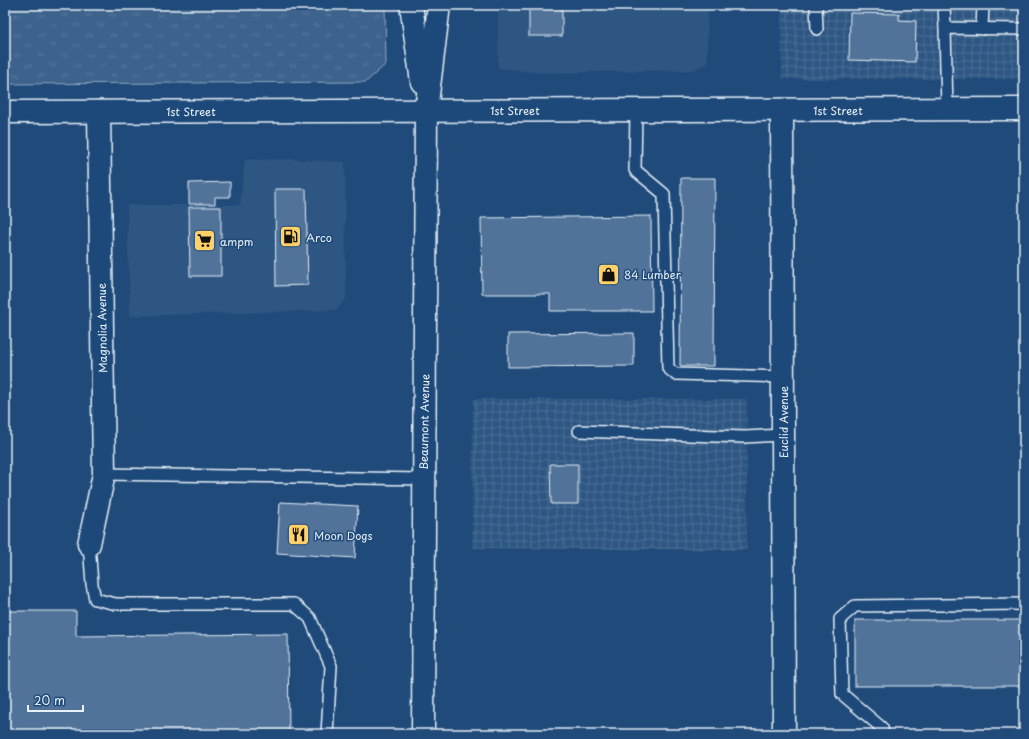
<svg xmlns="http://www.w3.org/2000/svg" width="1029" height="739" font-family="'Playpen Sans',sans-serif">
<defs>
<pattern id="industrial-grid" width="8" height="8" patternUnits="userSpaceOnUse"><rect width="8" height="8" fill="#2e5683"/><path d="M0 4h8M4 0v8" fill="none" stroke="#4c6f95"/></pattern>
<pattern id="grass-tufts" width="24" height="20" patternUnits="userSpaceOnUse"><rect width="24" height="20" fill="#3c628c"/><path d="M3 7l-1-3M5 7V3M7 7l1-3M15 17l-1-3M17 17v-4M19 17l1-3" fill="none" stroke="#58799d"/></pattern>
</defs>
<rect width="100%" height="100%" fill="#1f4a7a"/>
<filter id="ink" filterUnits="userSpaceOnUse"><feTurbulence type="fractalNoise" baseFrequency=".025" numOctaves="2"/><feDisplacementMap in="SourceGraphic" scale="8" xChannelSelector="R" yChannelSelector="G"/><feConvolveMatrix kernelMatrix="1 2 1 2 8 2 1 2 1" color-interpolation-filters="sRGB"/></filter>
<g filter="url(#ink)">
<!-- built -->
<g fill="#2e5683">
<polygon points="498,5 708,5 707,64 693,70 542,73 498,68"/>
<polygon points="291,159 345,162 346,299 336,310 130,316 127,205 240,205 245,160"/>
</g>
<!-- industrial -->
<g fill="url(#industrial-grid)">
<polygon points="781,5 1024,5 1024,79 782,79"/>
<polygon points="473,399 747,399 747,550 472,548"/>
</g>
<!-- grass -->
<polygon fill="url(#grass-tufts)" stroke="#92aac2" points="5,5 385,5 386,64 366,82 5,84"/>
<!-- building -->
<g fill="#517399" stroke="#e8f1f8">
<rect x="529" y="5" width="33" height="31"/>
<polygon points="850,13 899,14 899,20 916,21 915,62 849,60"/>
<polygon points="681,178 715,178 714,366 680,366"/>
<polygon points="230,182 230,197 215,197 215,204 189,204 189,183"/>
<polygon points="275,189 306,189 308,285 276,286"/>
<polygon points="189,207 221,207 221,276 190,276"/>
<polygon points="651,216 652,311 550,311 550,294 482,294 481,218"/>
<polygon points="634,333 634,366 508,367 508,334"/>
<polygon points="550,464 578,464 578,504 551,504"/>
<polygon points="280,502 358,506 355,558 277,553"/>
<polygon points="5,611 76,611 76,636 288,634 289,734 5,734"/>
<rect x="855" y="620" width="169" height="66"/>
</g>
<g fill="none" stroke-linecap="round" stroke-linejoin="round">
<defs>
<g id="lane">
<polyline points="816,5 817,29"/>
<polyline points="944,5 945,28"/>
<polyline points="982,29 983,5"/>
<polyline points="947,109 945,28 1024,29"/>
<polyline points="636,110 635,170 664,194 668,368 675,374 783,377"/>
<polyline points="579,431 744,437 783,435"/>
<polyline points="104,474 423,479"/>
<polyline points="89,544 92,584 95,599 116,604 294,604 310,618 331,666 327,734"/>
<polyline points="883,734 882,728 842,694 840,619 855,606 1024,604"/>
</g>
<g id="street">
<polyline points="782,110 784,734"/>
<polyline points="89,544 104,474 99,112"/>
</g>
<polyline id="secondary" points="5,112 1024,109"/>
<g id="highway">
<polyline points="411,5 422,82"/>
<polyline points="423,734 426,111 439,5"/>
</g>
</defs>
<!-- lane casing -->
<use href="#lane" stroke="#e8f1f8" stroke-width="14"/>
<!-- street casing -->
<use href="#street" stroke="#e8f1f8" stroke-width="25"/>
<!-- secondary casing -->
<use href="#secondary" stroke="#e8f1f8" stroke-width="25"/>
<!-- highway casing -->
<use href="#highway" stroke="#e8f1f8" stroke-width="25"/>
<!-- lane -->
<use href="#lane" stroke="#1f4a7a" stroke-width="11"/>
<!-- street -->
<use href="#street" stroke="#1f4a7a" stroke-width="22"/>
<!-- secondary -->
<use href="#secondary" stroke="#1f4a7a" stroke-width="22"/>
<!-- highway -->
<use href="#highway" stroke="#1f4a7a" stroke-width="22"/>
</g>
</g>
<!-- icons -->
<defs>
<symbol id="fuel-square" viewBox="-11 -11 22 22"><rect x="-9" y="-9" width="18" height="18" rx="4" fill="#ffd166" stroke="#1f4a7a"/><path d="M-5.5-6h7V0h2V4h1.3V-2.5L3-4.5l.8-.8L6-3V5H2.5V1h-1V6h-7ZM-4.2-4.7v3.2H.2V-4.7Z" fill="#111"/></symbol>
<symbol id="supermarket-square" viewBox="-11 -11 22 22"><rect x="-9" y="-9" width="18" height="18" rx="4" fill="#ffd166" stroke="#1f4a7a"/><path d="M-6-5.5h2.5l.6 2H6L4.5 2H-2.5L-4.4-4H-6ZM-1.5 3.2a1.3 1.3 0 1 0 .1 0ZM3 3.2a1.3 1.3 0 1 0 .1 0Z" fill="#111"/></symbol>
<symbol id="shop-square" viewBox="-11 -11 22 22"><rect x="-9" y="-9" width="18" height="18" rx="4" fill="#ffd166" stroke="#1f4a7a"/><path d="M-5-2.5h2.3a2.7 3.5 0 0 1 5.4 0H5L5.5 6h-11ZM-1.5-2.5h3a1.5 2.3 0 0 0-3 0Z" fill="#111"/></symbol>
<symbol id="restaurant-square" viewBox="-11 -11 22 22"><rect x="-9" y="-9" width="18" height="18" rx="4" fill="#ffd166" stroke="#1f4a7a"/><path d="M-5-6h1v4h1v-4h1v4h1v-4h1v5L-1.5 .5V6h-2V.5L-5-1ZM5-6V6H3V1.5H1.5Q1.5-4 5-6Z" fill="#111"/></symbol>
</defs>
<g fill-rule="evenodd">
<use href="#fuel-square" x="278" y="224" width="25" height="25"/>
<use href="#supermarket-square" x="192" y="228" width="25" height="25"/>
<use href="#shop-square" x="596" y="262" width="25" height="25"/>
<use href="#restaurant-square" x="286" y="522" width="25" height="25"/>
</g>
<g text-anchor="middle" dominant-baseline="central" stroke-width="3" stroke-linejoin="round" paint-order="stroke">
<!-- street labels -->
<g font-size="11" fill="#e8f1f8" stroke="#1f4a7a">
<text x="515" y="110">1st Street</text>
<text x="838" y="110">1st Street</text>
<text x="191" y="111">1st Street</text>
<text transform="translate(102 328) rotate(-91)">Magnolia Avenue</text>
<text transform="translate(424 422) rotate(-89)">Beaumont Avenue</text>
<text transform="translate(783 422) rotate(-90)">Euclid Avenue</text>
</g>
<!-- poi labels -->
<g font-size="11" fill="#e8f1f8" stroke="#1f4a7a" text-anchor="start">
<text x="306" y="237">Arco</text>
<text x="220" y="241">ampm</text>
<text x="624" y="274">84 Lumber</text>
<text x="314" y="535">Moon Dogs</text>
</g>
</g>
<!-- margin -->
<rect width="1029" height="739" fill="none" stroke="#1f4a7a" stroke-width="20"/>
<rect x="10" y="10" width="1009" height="719" fill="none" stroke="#e8f1f8" stroke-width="1.5" filter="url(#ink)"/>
<!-- scale -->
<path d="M28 705v6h55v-6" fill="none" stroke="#e8f1f8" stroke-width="2"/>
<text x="34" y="705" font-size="12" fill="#e8f1f8" stroke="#1f4a7a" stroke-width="3" paint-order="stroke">20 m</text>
</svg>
